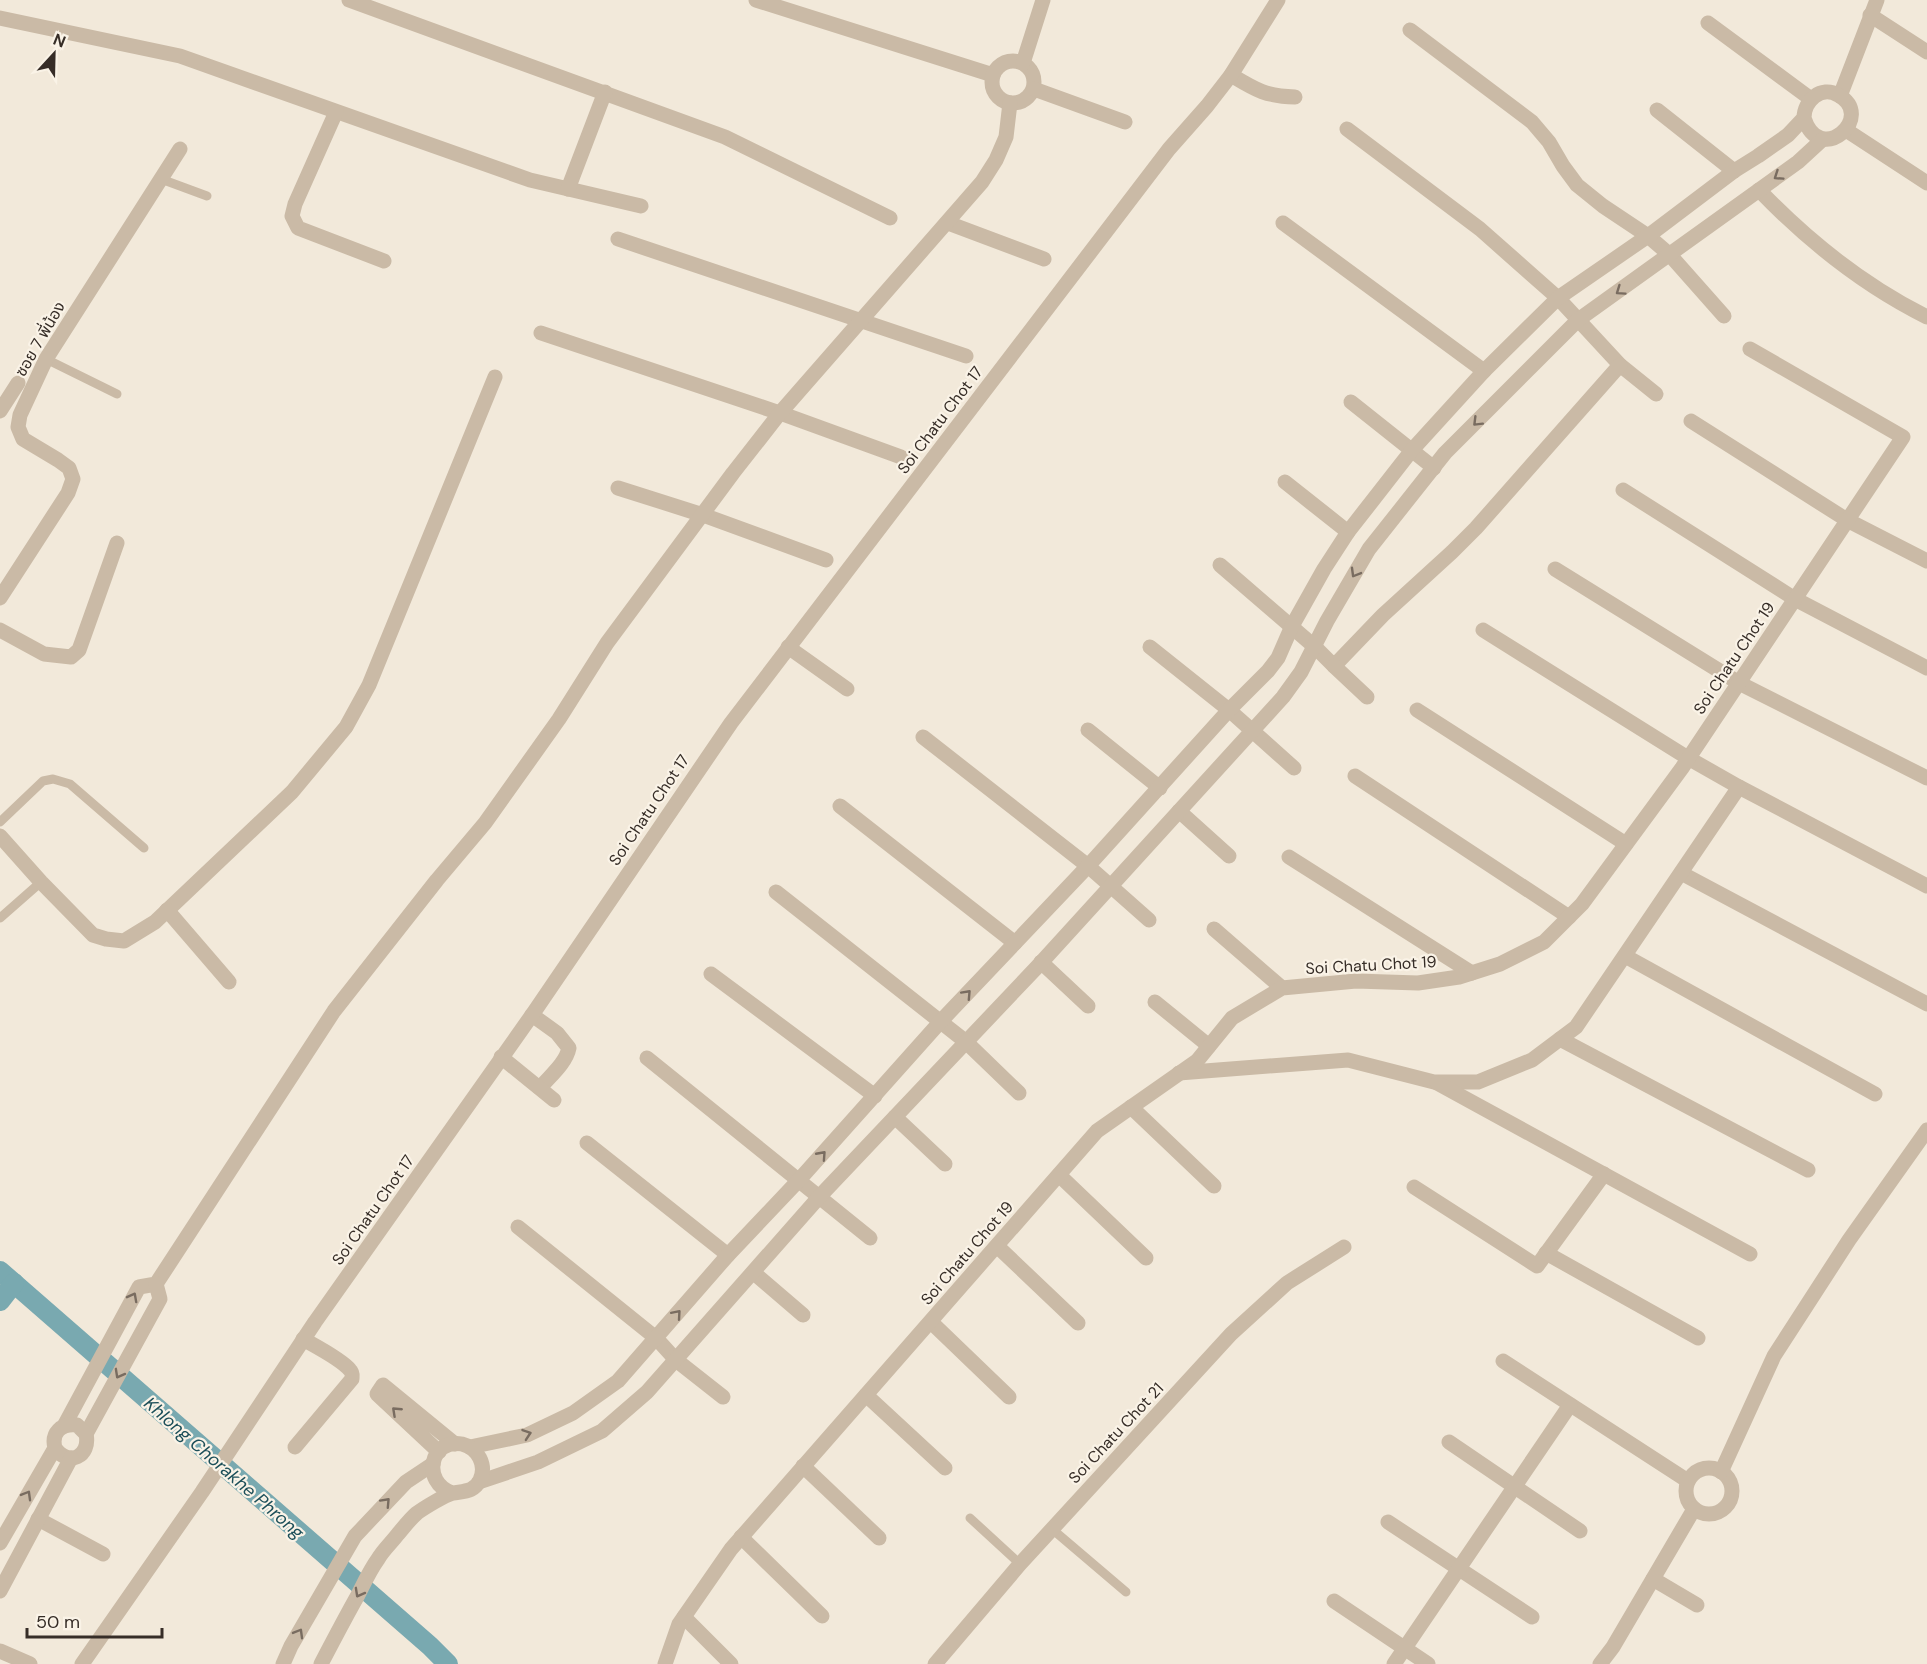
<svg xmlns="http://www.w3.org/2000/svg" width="1927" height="1664" font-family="'DM Sans','Noto Sans Thai',sans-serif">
<rect width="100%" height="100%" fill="#f2e9da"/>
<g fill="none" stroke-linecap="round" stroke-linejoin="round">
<!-- canal -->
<g stroke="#79a9b0" stroke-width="20">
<polyline points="0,1271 430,1646 448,1664"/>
<polyline points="0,1301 14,1283"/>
</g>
<!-- service -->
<g stroke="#cabaa6" stroke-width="9">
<polyline points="161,179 207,196"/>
<polyline points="46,359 117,394"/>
<polyline points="0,822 43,781 53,779 70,784 144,848"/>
<polyline points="0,918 41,882"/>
<polyline points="970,1518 1020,1564"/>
<polyline points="1052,1529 1126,1592"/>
</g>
<!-- minor -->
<g stroke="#cabaa6" stroke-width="15">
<polyline points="349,0 725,137 890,218"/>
<polyline points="756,0 993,75"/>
<polyline points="1870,15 1927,52"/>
<polyline points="0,18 180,56 530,180 641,206"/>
<polyline points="1708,23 1811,99"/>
<polyline points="1410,30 1532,122 1549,142 1563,166 1577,185 1603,206 1648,236 1670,255 1724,316"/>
<circle cx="1013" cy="82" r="21"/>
<polyline points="1023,63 1043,0"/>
<path d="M1231 75C1256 90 1265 96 1295 97"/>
<polyline points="1034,89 1125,122"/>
<polyline points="1840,96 1877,0"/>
<polyline points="1657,110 1734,171"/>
<polyline points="336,112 295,204 292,216 298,228 384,261"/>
<polyline points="1347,129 1480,229 1558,298 1620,365 1656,394"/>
<polyline points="1846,130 1927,183"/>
<polyline points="568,189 605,92"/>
<path d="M1759 190C1808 241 1863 285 1927 317"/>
<polyline points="948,223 1044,259"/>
<polyline points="1283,223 1484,371"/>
<polyline points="618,239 966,356"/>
<polyline points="541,333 780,413 901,457"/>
<polyline points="1351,402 1434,468"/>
<polyline points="0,411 18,383"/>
<polyline points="1691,421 1847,520 1927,561"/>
<polyline points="1285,482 1348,532"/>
<polyline points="618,488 703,515 826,560"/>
<polyline points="1623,490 1795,599 1927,668"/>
<polyline points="1220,565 1315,647 1334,666 1383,615 1452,552 1476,528 1620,365"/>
<polyline points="1555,569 1739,683 1927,778"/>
<polyline points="0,598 68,493 73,479 69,468 58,460 23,439 18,427 20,415 46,359 180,149"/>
<polyline points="0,630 44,654 71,657 79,650 117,543"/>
<polyline points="788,647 847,689"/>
<polyline points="1150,647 1229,710 1294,768"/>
<polyline points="1334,666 1367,697"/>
<polyline points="1417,710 1626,844"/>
<polyline points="1088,730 1160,788"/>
<polyline points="923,737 1088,866 1149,920"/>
<polyline points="1355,776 1569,917"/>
<polyline points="1739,787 1927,886"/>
<polyline points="840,806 1015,943"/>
<polyline points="1179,811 1229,856"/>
<polyline points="0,836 41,882 93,935 106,939 124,941 155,922 292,792 346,727 369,685 495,377"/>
<polyline points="1289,857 1472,973"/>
<polyline points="1681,873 1927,1004"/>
<polyline points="776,892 965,1041 1019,1093"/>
<polyline points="167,910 229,982"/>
<polyline points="1214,929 1282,988"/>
<polyline points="1625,956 1875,1094"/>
<polyline points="1041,962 1088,1006"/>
<polyline points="711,974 875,1096"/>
<polyline points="1155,1002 1209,1046"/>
<path d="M532 1015 557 1033 569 1048C566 1063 550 1076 540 1088"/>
<polyline points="1560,1039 1808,1170"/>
<polyline points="501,1057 554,1100"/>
<polyline points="647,1058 870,1238"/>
<polyline points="1179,1073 1348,1060 1434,1082 1478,1082 1532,1060 1576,1027 1739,787 1688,758 1483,630"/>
<polyline points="1437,1083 1750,1254"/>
<polyline points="1131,1107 1214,1186"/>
<polyline points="895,1117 945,1164"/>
<polyline points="587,1143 728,1255"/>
<polyline points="1059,1175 1146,1258"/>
<polyline points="1414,1187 1537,1266 1604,1174"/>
<polyline points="518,1227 656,1338 676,1360 723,1397"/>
<polyline points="997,1246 1078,1323"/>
<polyline points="1546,1253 1698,1338"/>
<polyline points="754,1273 803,1315"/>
<polyline points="931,1322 1009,1397"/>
<polyline points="1503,1361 1688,1481"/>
<polyline points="866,1395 945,1468"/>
<polyline points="64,1426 139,1287 156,1284 334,1011 437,880 485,823 559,719 607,643 733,473 780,413 982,182 996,160 1006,137 1010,103"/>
<polyline points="86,1434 160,1299 156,1284"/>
<polyline points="1449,1442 1580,1531"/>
<path d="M295 1447 352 1379C352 1375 353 1373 350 1370 341 1359 315 1346 303 1339"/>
<path d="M470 1447 527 1435 573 1413 618 1381 728 1255 799 1180 941 1021 1088 866 1229 710 1268 671 1278 658 1292 626 1324 569 1348 532 1412 450 1484 371 1558 298 1648 236 1734 171 1758 156 1788 135 1804 118C1804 101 1821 85 1838 95 1877 116 1820 168 1804 118"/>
<polyline points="439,1452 377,1394 383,1385 455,1444"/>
<polyline points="803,1466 879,1538"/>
<circle cx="1709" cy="1491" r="23"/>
<polyline points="1721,1472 1774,1356 1849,1240 1927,1130"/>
<polyline points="479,1482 538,1462 602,1431 647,1392 820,1196 1038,966 1283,697 1301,672 1327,621 1369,549 1445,453 1578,320 1798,162 1823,139"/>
<polyline points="38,1519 103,1554"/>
<polyline points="1388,1522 1532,1617"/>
<polyline points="741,1537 822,1616"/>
<path d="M0 1543 55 1448C51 1433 61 1423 77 1425L86 1434C91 1457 68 1467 55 1448"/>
<polyline points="1653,1579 1697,1605"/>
<polyline points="0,1591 71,1458"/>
<polyline points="1334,1601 1428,1664"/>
<polyline points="684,1617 731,1664"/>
<polyline points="82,1664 202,1492 315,1322 532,1015 731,723 1169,149 1207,106 1231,75 1278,0"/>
<polyline points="283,1664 291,1646 355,1536 406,1482 433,1464"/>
<path d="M321 1664C333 1641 345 1618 358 1595 364 1583 370 1570 378 1559 383 1550 392 1542 398 1534 404 1527 410 1519 417 1513 424 1508 445 1495 453 1493 465 1491 474 1492 480 1480 487 1465 478 1448 462 1444 430 1438 421 1482 452 1493"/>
<polyline points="665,1664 679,1624 731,1549 1097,1131 1197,1061 1232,1018 1282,988 1356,981 1418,983 1459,977 1500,964 1544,942 1582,904 1682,768 1903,437 1750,349"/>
<polyline points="935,1664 1020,1564 1231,1334 1287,1283 1344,1247"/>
<polyline points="1394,1664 1570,1405"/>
<polyline points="1600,1664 1613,1647 1694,1509"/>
</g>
<!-- tertiary -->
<polyline stroke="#cabaa6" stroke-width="15" points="0,1651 30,1664"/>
</g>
<!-- one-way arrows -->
<defs><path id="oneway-chevron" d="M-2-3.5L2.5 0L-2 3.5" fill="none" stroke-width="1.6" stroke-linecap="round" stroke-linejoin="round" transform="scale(1.5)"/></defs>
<g stroke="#796c60">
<use href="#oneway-chevron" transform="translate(1778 176) rotate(146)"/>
<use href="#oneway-chevron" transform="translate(1620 291) rotate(145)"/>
<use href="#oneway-chevron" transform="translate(1477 422) rotate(135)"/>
<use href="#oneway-chevron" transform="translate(1355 573) rotate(120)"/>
<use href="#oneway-chevron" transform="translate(967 994) rotate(-47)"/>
<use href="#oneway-chevron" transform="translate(822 1155) rotate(-48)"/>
<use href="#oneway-chevron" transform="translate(133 1297) rotate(-62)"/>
<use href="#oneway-chevron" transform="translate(677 1314) rotate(-49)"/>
<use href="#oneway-chevron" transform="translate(119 1374) rotate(119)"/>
<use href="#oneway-chevron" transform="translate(396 1411) rotate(-137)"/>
<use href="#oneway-chevron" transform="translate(527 1434) rotate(-19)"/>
<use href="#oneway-chevron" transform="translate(27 1495) rotate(-60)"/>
<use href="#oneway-chevron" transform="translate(386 1502) rotate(-47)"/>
<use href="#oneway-chevron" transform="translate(359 1593) rotate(119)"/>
<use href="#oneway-chevron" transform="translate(299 1633) rotate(-60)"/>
</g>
<g text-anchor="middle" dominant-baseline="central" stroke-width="4.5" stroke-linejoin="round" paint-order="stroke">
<!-- street labels -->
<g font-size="16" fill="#362d27" stroke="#faf3e7">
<text transform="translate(40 339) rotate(-60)">ซอย 7 พี่น้อง</text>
<text transform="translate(940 420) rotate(-53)">Soi Chatu Chot 17</text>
<text transform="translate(1734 658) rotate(-56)">Soi Chatu Chot 19</text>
<text transform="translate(649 810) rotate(-56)">Soi Chatu Chot 17</text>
<text transform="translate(1371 965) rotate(-3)">Soi Chatu Chot 19</text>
<text transform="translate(373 1210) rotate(-55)">Soi Chatu Chot 17</text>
<text transform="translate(967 1253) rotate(-49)">Soi Chatu Chot 19</text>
<text transform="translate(1116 1433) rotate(-47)">Soi Chatu Chot 21</text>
</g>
<!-- water labels -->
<g font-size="18" font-style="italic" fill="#1c4f59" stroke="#faf3e7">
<text transform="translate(224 1468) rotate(41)">Khlong Chorakhe Phrong</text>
</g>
</g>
<!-- north arrow -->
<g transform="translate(54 54) rotate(22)" stroke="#faf3e7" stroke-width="4.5" paint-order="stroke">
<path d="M0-4.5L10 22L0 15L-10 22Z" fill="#362d27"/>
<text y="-9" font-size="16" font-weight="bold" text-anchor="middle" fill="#362d27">N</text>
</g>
<!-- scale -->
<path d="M27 1628v9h135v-9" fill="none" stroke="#362d27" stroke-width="3"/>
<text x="36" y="1628" font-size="18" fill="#362d27" stroke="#faf3e7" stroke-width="4.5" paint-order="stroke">50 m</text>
</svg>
